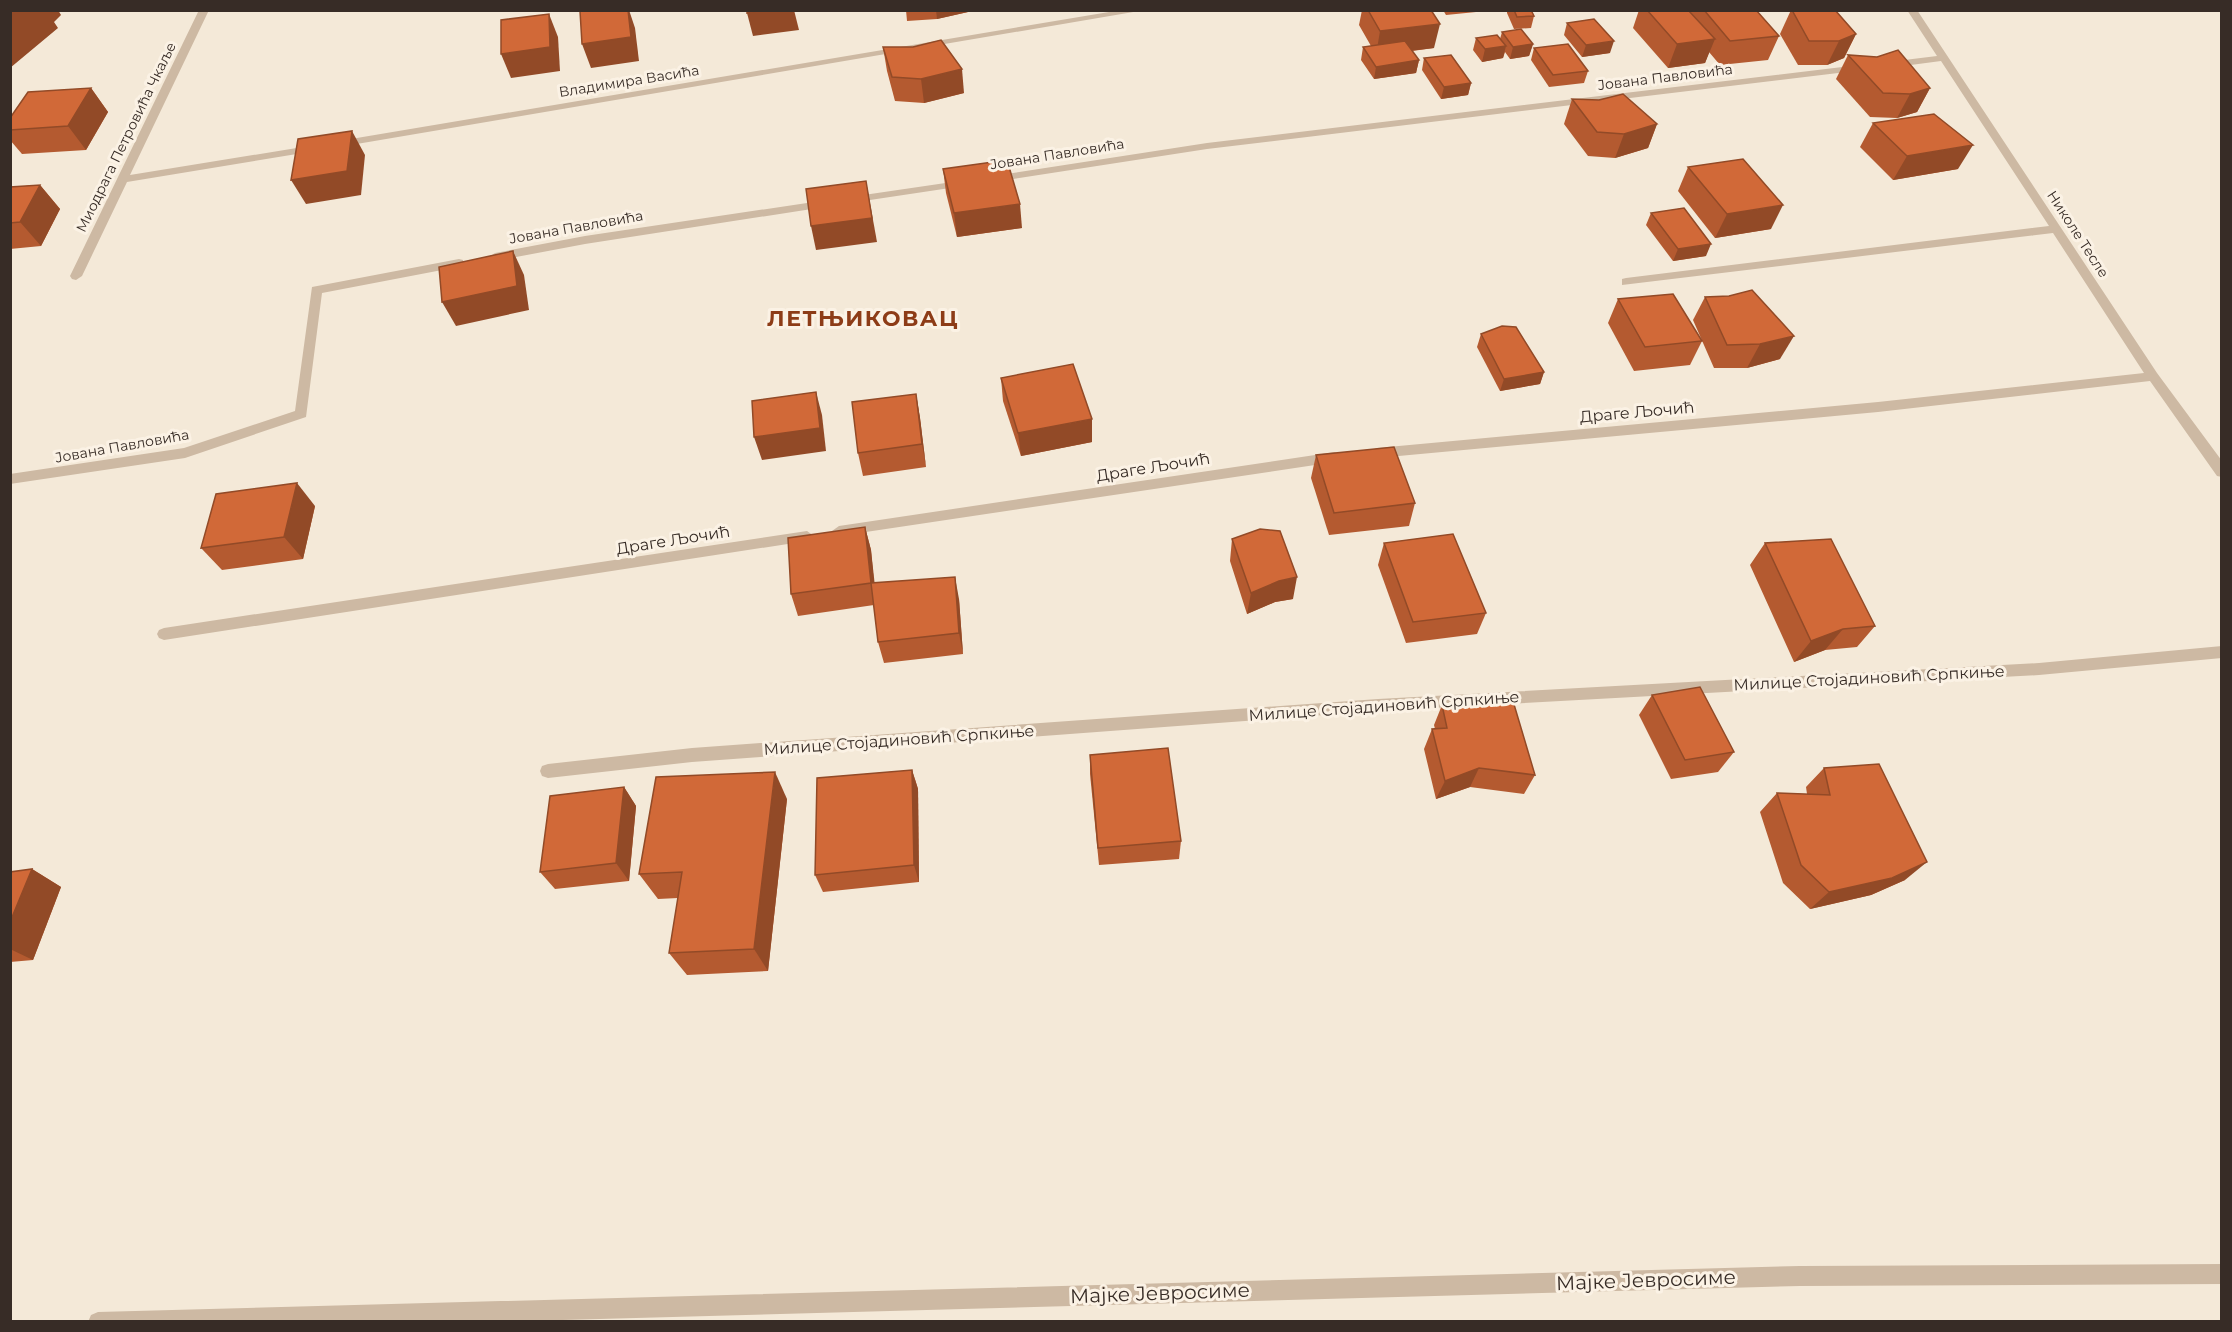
<svg xmlns="http://www.w3.org/2000/svg" width="2232" height="1332" font-family="Montserrat,sans-serif">
<rect width="100%" height="100%" fill="#f4e9d8"/>
<g fill="none" stroke-linecap="round" stroke-linejoin="round">
<!-- minor -->
<g fill="#cdb9a3" fill-rule="evenodd">
<polygon points="199,10 209,10 130,175 315,145 320,148 315,151 127,182 82,276 76,280 72,279 70,276"/>
<polygon points="1121,10 1145,10 339,147 334,144 339,141"/>
<polygon points="1907,10 1917,10 2157,373 2222,461 2222,477 2217,476 2150,381 1878,412 1377,458 1372,456 1370,453 1372,450 1377,448 1878,402 2144,373 2053,233 1622,285 1622,279 1626,278 2049,226 1941,61 1888,68 1883,65 1888,62 1937,56"/>
<polygon points="1859,65 1864,68 1863,70 1207,149 993,182 987,179 993,176 1207,143"/>
<polygon points="966,180 970,181 970,185 850,203 844,200 850,197"/>
<polygon points="827,200 833,204 831,206 585,244 495,261 489,257 495,253 585,236"/>
<polygon points="459,259 463,260 463,266 322,293 306,417 185,458 10,484 10,474 184,448 295,411 312,287"/>
<polygon points="1335,452 1342,457 1335,462 839,536 832,531 839,526"/>
<polygon points="807,531 814,536 807,541 164,640 159,638 157,634 159,630 164,628"/>
<polygon points="2222,646 2222,658 2039,675 1378,711 692,762 548,778 542,776 540,771 542,766 548,764 692,748 1378,699 2039,663"/>
<polygon points="2222,1264 2222,1284 1800,1286 491,1322 88,1322 91,1315 98,1312 1800,1266"/>
</g>
</g>
<!-- wall -->
<g fill="#b45a30">
<polygon points="906,10 968,10 968,12 937,19 907,21"/>
<polygon points="1362,10 1431,10 1434,48 1412,51 1419,60 1416,73 1374,79 1361,60 1363,47 1371,46 1359,25"/>
<polygon points="1443,10 1496,10 1446,15"/>
<polygon points="1507,10 1531,10 1534,16 1531,28 1514,29 1507,13"/>
<polygon points="1639,10 1756,10 1779,36 1768,60 1720,65 1709,52 1705,63 1668,68 1633,28"/>
<polygon points="1791,10 1835,10 1856,34 1844,58 1827,65 1798,65 1780,34"/>
<polygon points="1567,23 1610,53 1582,57 1564,35"/>
<polygon points="1502,32 1533,44 1529,56 1510,59 1505,52 1503,58 1482,62 1473,50 1476,38 1500,39"/>
<polygon points="883,47 964,93 924,103 895,101 887,71"/>
<polygon points="1534,48 1588,71 1584,83 1549,87 1531,60"/>
<polygon points="1848,55 1930,88 1917,112 1897,118 1870,117 1836,79"/>
<polygon points="1424,58 1471,83 1468,95 1441,99 1422,70"/>
<polygon points="91,88 108,112 86,150 22,154 10,140 10,118"/>
<polygon points="1572,99 1657,124 1648,148 1615,158 1588,156 1564,124"/>
<polygon points="1873,123 1958,169 1893,180 1860,147"/>
<polygon points="1688,167 1771,229 1715,238 1678,191"/>
<polygon points="943,169 1022,228 957,237 946,193"/>
<polygon points="40,185 60,209 41,246 10,249 10,187"/>
<polygon points="1651,213 1706,256 1673,261 1646,225"/>
<polygon points="1705,297 1780,359 1747,368 1714,368 1693,320"/>
<polygon points="1618,299 1702,341 1690,365 1634,371 1608,323"/>
<polygon points="1481,334 1544,372 1540,384 1500,391 1477,347"/>
<polygon points="1001,378 1092,442 1021,456 1003,401"/>
<polygon points="916,394 920,418 926,467 863,476 858,453"/>
<polygon points="1316,455 1415,503 1409,526 1329,535 1311,478"/>
<polygon points="315,506 303,559 222,570 201,548"/>
<polygon points="865,527 871,550 874,583 959,599 963,654 884,663 878,642 874,605 798,616 791,594"/>
<polygon points="1232,539 1293,599 1275,602 1247,614 1230,561"/>
<polygon points="1384,543 1486,613 1477,634 1406,643 1378,565"/>
<polygon points="1765,543 1875,626 1857,647 1825,650 1794,662 1750,565"/>
<polygon points="1652,695 1734,752 1718,772 1671,779 1639,715"/>
<polygon points="1442,705 1535,775 1524,794 1470,787 1436,799 1424,749 1432,729 1435,729 1434,725"/>
<polygon points="1090,755 1181,841 1179,859 1099,865 1090,774"/>
<polygon points="1824,768 1905,880 1871,895 1810,909 1783,883 1760,812 1777,793 1807,794 1806,787"/>
<polygon points="912,770 918,789 919,882 823,892 815,875"/>
<polygon points="624,787 636,806 629,881 555,889 540,872"/>
<polygon points="787,799 768,971 687,975 669,953 678,898 658,899 639,874"/>
<polygon points="32,869 61,887 33,960 10,962 10,872"/>
</g>
<!-- shaded-wall -->
<g fill="#924a27">
<polygon points="13,10 58,10 61,15 54,22 58,28 10,68 10,13"/>
<polygon points="628,10 629,10 635,28 639,61 591,68 582,44"/>
<polygon points="762,10 794,10 799,30 753,36 747,13"/>
<polygon points="936,10 968,10 968,12 937,19"/>
<polygon points="549,14 558,37 560,71 511,78 501,54"/>
<polygon points="1440,24 1434,48 1376,55 1380,31"/>
<polygon points="1856,34 1844,58 1827,65 1839,41"/>
<polygon points="1715,39 1705,63 1668,68 1677,44"/>
<polygon points="1614,41 1610,53 1582,57 1586,45"/>
<polygon points="1533,44 1529,56 1510,59 1513,47"/>
<polygon points="1506,46 1503,58 1482,62 1485,49"/>
<polygon points="1419,60 1416,73 1374,79 1376,67"/>
<polygon points="962,69 964,93 924,103 921,79"/>
<polygon points="1471,83 1468,95 1441,99 1444,87"/>
<polygon points="91,88 108,112 86,150 68,126"/>
<polygon points="1930,88 1917,112 1897,118 1910,94"/>
<polygon points="1657,124 1648,148 1615,158 1624,134"/>
<polygon points="352,131 365,155 361,195 306,204 291,180"/>
<polygon points="1973,145 1958,169 1893,180 1907,156"/>
<polygon points="866,181 877,242 816,250 811,226"/>
<polygon points="40,185 60,209 41,246 20,222"/>
<polygon points="1020,204 1022,228 957,237 954,213"/>
<polygon points="1783,205 1771,229 1715,238 1727,214"/>
<polygon points="1711,244 1706,256 1673,261 1678,249"/>
<polygon points="513,251 524,275 529,310 456,326 442,302"/>
<polygon points="1794,336 1780,359 1747,368 1760,344"/>
<polygon points="1544,372 1540,384 1500,391 1504,379"/>
<polygon points="816,392 822,415 826,451 762,460 754,437"/>
<polygon points="916,394 920,418 926,467 922,444"/>
<polygon points="1092,419 1092,442 1021,456 1018,433"/>
<polygon points="297,483 315,506 303,559 284,537"/>
<polygon points="865,527 871,550 877,605 871,583"/>
<polygon points="955,577 959,599 963,654 959,633"/>
<polygon points="1297,577 1293,599 1275,602 1247,614 1251,593 1279,581"/>
<polygon points="1843,629 1825,650 1794,662 1811,641"/>
<polygon points="1479,768 1470,787 1436,799 1445,781"/>
<polygon points="912,770 918,789 919,882 914,865"/>
<polygon points="775,772 787,799 768,971 754,949"/>
<polygon points="624,787 636,806 629,881 616,863"/>
<polygon points="1927,862 1905,880 1871,895 1810,909 1829,892"/>
<polygon points="32,869 61,887 33,960 10,949 10,922"/>
</g>
<!-- building -->
<g fill="#d16938" stroke="#924a27" stroke-width="1.5">
<polygon points="628,10 631,37 582,44 580,11"/>
<polygon points="747,10 762,10 747,13"/>
<polygon points="1368,10 1431,10 1440,24 1380,31"/>
<polygon points="1514,10 1531,10 1534,16 1517,17"/>
<polygon points="1647,10 1688,10 1715,39 1677,44"/>
<polygon points="1704,10 1756,10 1779,36 1730,41"/>
<polygon points="1792,10 1835,10 1856,34 1839,41 1809,41"/>
<polygon points="549,14 550,47 501,54 501,20"/>
<polygon points="1594,19 1614,41 1586,45 1567,23"/>
<polygon points="1521,29 1533,44 1513,47 1502,32"/>
<polygon points="1497,35 1506,46 1485,49 1476,38"/>
<polygon points="941,40 962,69 921,79 892,77 883,47 913,47"/>
<polygon points="1405,41 1419,60 1376,67 1363,47"/>
<polygon points="1568,44 1588,71 1553,75 1534,48"/>
<polygon points="1898,50 1930,88 1910,94 1883,93 1848,55 1877,57"/>
<polygon points="1451,55 1471,83 1444,87 1424,58"/>
<polygon points="91,88 68,126 10,130 10,118 28,92"/>
<polygon points="1623,94 1657,124 1624,134 1597,132 1572,99 1599,100"/>
<polygon points="1934,114 1973,145 1907,156 1873,123"/>
<polygon points="352,131 347,171 291,180 298,139"/>
<polygon points="1743,159 1783,205 1727,214 1688,167"/>
<polygon points="1007,160 1020,204 954,213 943,169"/>
<polygon points="866,181 872,218 811,226 806,189"/>
<polygon points="40,185 20,222 10,223 10,187"/>
<polygon points="1684,208 1711,244 1678,249 1651,213"/>
<polygon points="513,251 517,286 442,302 439,267"/>
<polygon points="1752,290 1794,336 1760,344 1727,345 1705,297 1729,296"/>
<polygon points="1673,294 1702,341 1645,347 1618,299"/>
<polygon points="1502,326 1516,327 1544,372 1504,379 1481,334"/>
<polygon points="1073,364 1092,419 1018,433 1001,378"/>
<polygon points="816,392 820,428 754,437 752,401"/>
<polygon points="916,394 922,444 858,453 852,402"/>
<polygon points="1394,447 1415,503 1334,513 1316,455"/>
<polygon points="297,483 284,537 201,548 216,494"/>
<polygon points="865,527 871,583 791,594 788,538"/>
<polygon points="1260,529 1280,531 1297,577 1279,581 1251,593 1232,539"/>
<polygon points="1453,534 1486,613 1413,622 1384,543"/>
<polygon points="1831,539 1875,626 1843,629 1811,641 1765,543"/>
<polygon points="955,577 959,633 878,642 871,583"/>
<polygon points="1700,687 1734,752 1685,760 1652,695"/>
<polygon points="1513,701 1535,775 1479,768 1445,781 1432,729 1447,728 1442,705"/>
<polygon points="1168,748 1181,841 1098,848 1090,755"/>
<polygon points="1879,764 1927,862 1892,878 1829,892 1801,865 1777,793 1830,795 1824,768"/>
<polygon points="912,770 914,865 815,875 817,778"/>
<polygon points="775,772 754,949 669,953 682,872 639,874 656,777"/>
<polygon points="624,787 616,863 540,872 550,796"/>
<polygon points="32,869 10,922 10,872"/>
</g>
<g text-anchor="middle" dominant-baseline="central" stroke-width="6" stroke-linejoin="round" paint-order="stroke">
<!-- far-street labels -->
<g font-size="14" fill="#372c26" stroke="#fbf2e5">
<text transform="translate(1665 77) rotate(-7)">Јована Павловића</text>
<text transform="translate(629 81) rotate(-9)">Владимира Васића</text>
<text transform="translate(126 137) rotate(-64)">Миодрага Петровића Чкаље</text>
<text transform="translate(1057 154) rotate(-9)">Јована Павловића</text>
<text transform="translate(576 227) rotate(-10)">Јована Павловића</text>
<text transform="translate(2078 234) rotate(57)">Николе Тесле</text>
<text transform="translate(122 446) rotate(-10)">Јована Павловића</text>
</g>
<!-- street labels -->
<g font-size="16" fill="#372c26" stroke="#fbf2e5">
<text transform="translate(1637 412) rotate(-5)">Драге Љочић</text>
<text transform="translate(1153 467) rotate(-9)">Драге Љочић</text>
<text transform="translate(673 540) rotate(-9)">Драге Љочић</text>
<text transform="translate(1869 678) rotate(-3)">Милице Стојадиновић Српкиње</text>
<text transform="translate(1384 706) rotate(-4)">Милице Стојадиновић Српкиње</text>
<text transform="translate(899 740) rotate(-4)">Милице Стојадиновић Српкиње</text>
</g>
<!-- near-street labels -->
<g font-size="20" fill="#372c26" stroke="#fbf2e5">
<text transform="translate(1646 1280) rotate(-2)">Мајке Јевросиме</text>
<text transform="translate(1160 1293) rotate(-2)">Мајке Јевросиме</text>
</g>
<!-- district labels -->
<g font-size="22" font-weight="bold" letter-spacing="1.5" fill="#8d3c17" stroke="#fbf2e5">
<text x="863" y="318">ЛЕТЊИКОВАЦ</text>
</g>
</g>
<!-- border -->
<rect width="2232" height="1332" fill="none" stroke="#372c26" stroke-width="24"/>
</svg>
